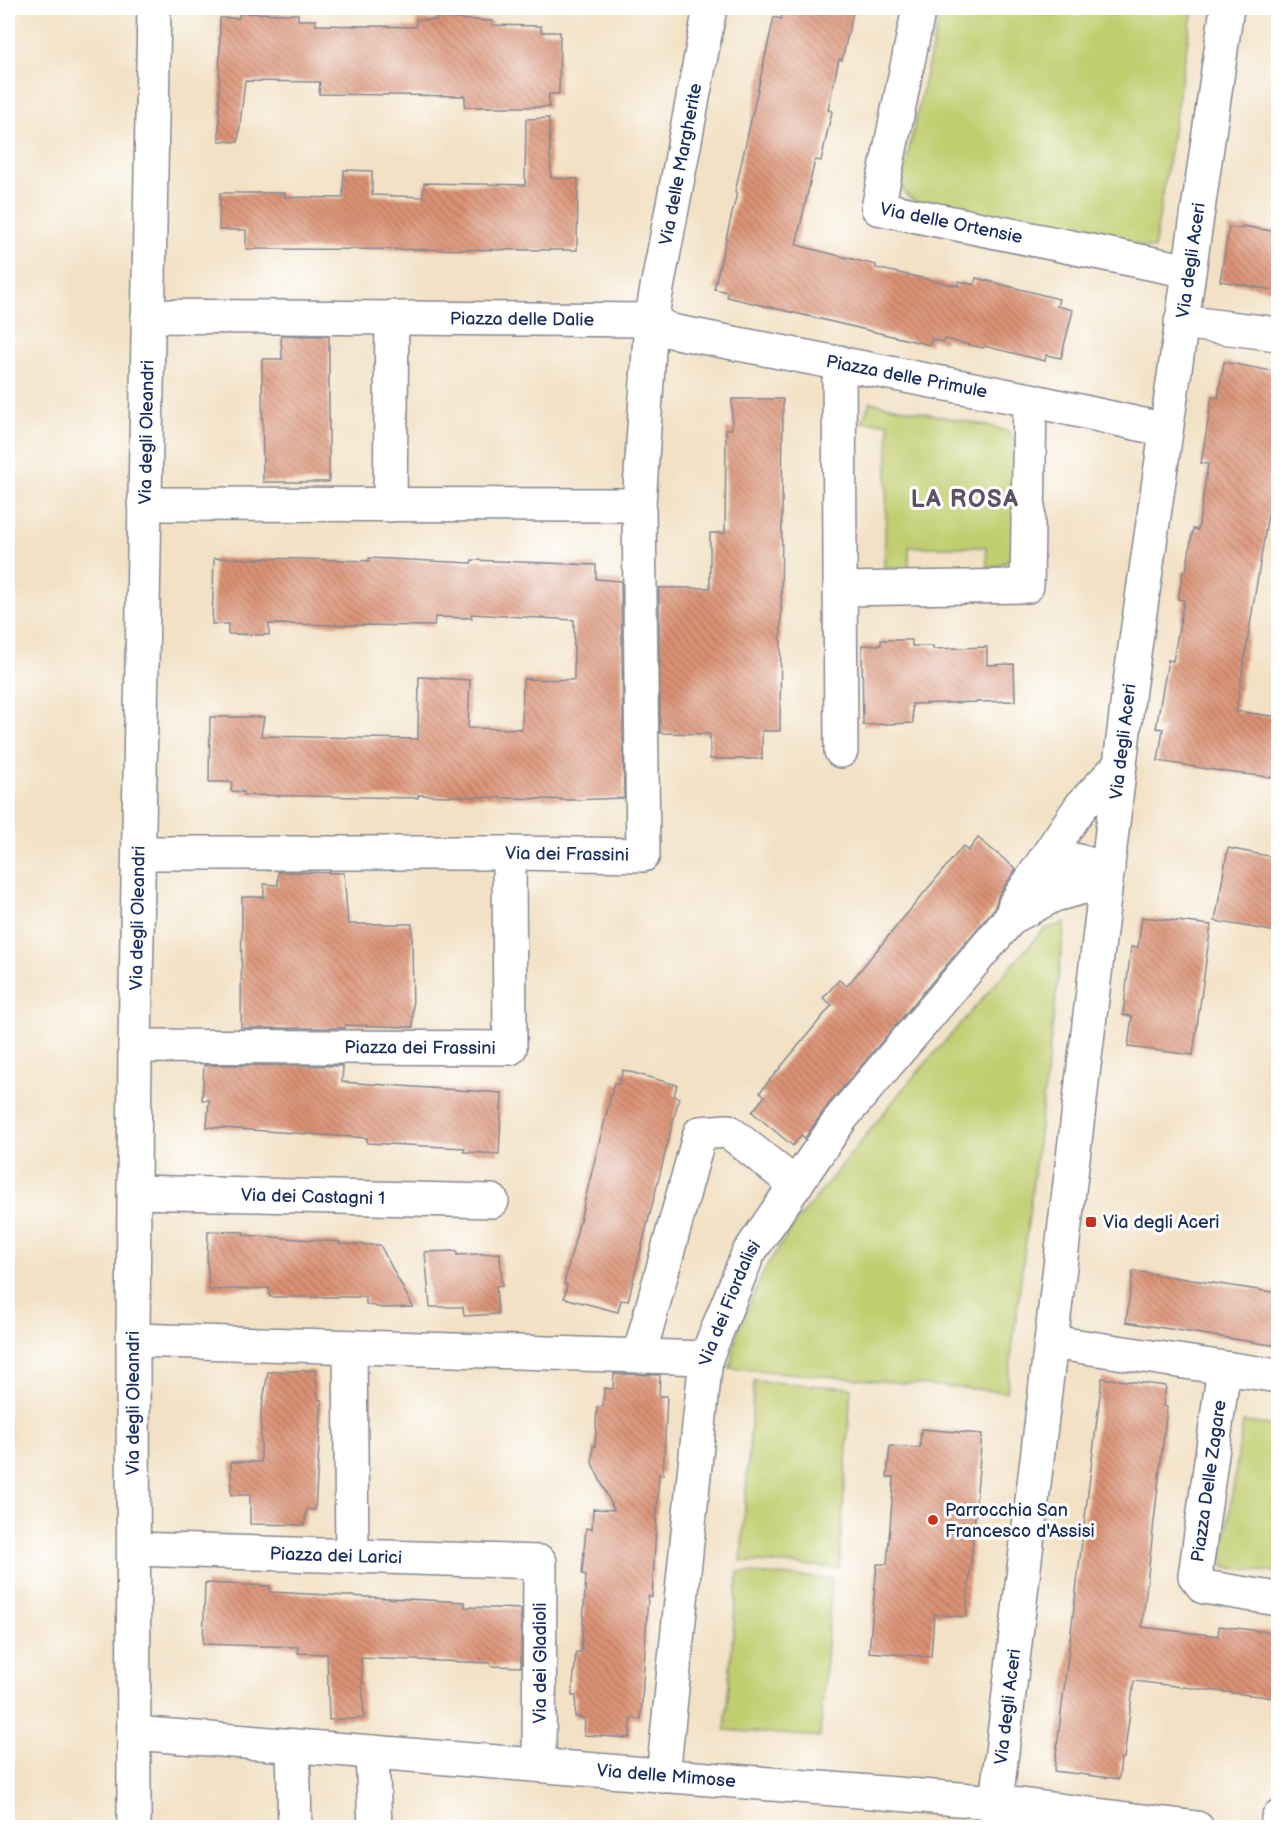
<svg xmlns="http://www.w3.org/2000/svg" width="1286" height="1835" font-family="'Balsamiq Sans',sans-serif">
<defs>
<pattern id="building-back-hatch" width="6" height="6" patternUnits="userSpaceOnUse" patternTransform="scale(1.5)"><rect width="6" height="6" fill="#db9274"/><path d="M-1 5l2 2M0 0l6 6M5-1l2 2" fill="none" stroke="#b17862"/></pattern>
</defs>
<rect width="100%" height="100%" fill="#fff"/>
<filter id="ink" filterUnits="userSpaceOnUse"><feTurbulence type="fractalNoise" baseFrequency=".0167" numOctaves="2"/><feDisplacementMap in="SourceGraphic" scale="12" xChannelSelector="R" yChannelSelector="G"/><feConvolveMatrix kernelMatrix="1 2 1 2 8 2 1 2 1" color-interpolation-filters="sRGB"/></filter>
<filter id="wash" filterUnits="userSpaceOnUse"><feTurbulence type="fractalNoise" baseFrequency=".008" numOctaves="4" result="noise"/><feDisplacementMap in="SourceGraphic" scale="24" xChannelSelector="R" yChannelSelector="G"/><feGaussianBlur stdDeviation="1.35" result="paint"/><feColorMatrix in="noise" values="0 0 0 0 0 0 0 0 0 0 0 0 0 0 0 0 0 1.4 0 .05"/><feComposite in="paint" operator="in"/></filter>
<g filter="url(#wash)">
<rect width="100%" height="100%" fill="#f2e1c4"/>
<!-- grass -->
<g fill="#c1ce6f" stroke="#6e7e66" stroke-width="1.5">
<polygon points="941,8 1193,8 1154,249 917,202 907,196 902,188 903,176"/>
<path d="M870 402 994 427 1009 432 1016 441 1013 554C1007 564 999 566 987 568L986 547H909V569L884 568 889 423 862 422Z"/>
<polygon points="1065,923 1007,1392 730,1368 738,1329 767,1265 795,1224 903,1089 1043,930"/>
<polygon points="754,1381 851,1388 839,1568 741,1561"/>
<polygon points="1243,1422 1278,1426 1278,1573 1225,1567 1223,1556"/>
<polygon points="738,1572 832,1579 820,1737 725,1730"/>
</g>
<g id="blocks">
<!-- building -->
<g fill="url(#building-back-hatch)">
<polygon points="783,8 854,8 842,60 839,59 828,110 832,111 821,161 815,160 796,245 876,265 876,268 958,286 959,281 974,285 976,278 1059,299 1057,306 1073,310 1061,358 1046,355 1045,361 984,346 983,348 945,339 944,342 931,339 930,345 727,297 728,292 714,289 737,193 735,192 774,17 781,19"/>
<polygon points="239,13 298,14 298,20 316,20 316,25 416,27 416,20 436,20 436,18 492,21 492,25 541,26 541,32 560,32 559,94 549,94 549,107 465,107 465,96 319,94 320,82 245,81 238,142 219,141 220,18 239,18"/>
<polygon points="549,118 551,178 578,179 577,250 246,249 246,230 219,230 220,193 285,193 285,197 343,198 344,170 372,171 372,195 423,197 424,183 525,185 526,119"/>
<polygon points="1242,226 1278,232 1278,291 1220,281 1229,227 1242,229"/>
<polygon points="281,336 329,336 329,482 263,482 262,359 282,359"/>
<polygon points="1224,362 1278,372 1278,453 1236,711 1278,717 1275,742 1278,743 1278,778 1226,772 1158,761 1163,729 1156,728 1168,660 1173,661 1184,600 1178,599 1183,571 1186,572 1193,529 1198,530 1208,464 1201,463 1212,397 1218,398"/>
<polygon points="732,399 783,399 780,731 762,731 762,759 710,759 710,734 660,733 659,588 710,588 710,533 725,533 726,429 732,429"/>
<polygon points="214,558 265,559 265,558 369,561 369,558 471,563 472,560 596,565 596,579 621,581 624,798 572,800 418,795 418,798 244,795 244,792 231,791 232,782 209,782 210,717 264,717 261,736 418,739 419,677 470,680 468,728 522,729 523,679 574,680 574,620 471,614 472,618 435,617 434,626 269,624 269,635 228,634 228,624 212,624"/>
<polygon points="881,640 912,640 912,646 933,646 933,649 987,647 987,665 1014,664 1015,701 912,704 913,723 863,725 862,645 881,645"/>
<polygon points="978,838 1016,869 999,894 994,909 828,1105 805,1138 801,1135 793,1146 752,1112 765,1096 760,1092 832,1005 823,998 839,980 847,986 963,846 968,851"/>
<polygon points="1228,848 1278,858 1278,932 1215,921"/>
<polygon points="278,872 344,873 348,924 412,924 413,1027 346,1025 345,1028 241,1028 242,897 264,897 264,884 278,885"/>
<polygon points="1142,917 1211,925 1193,1055 1128,1047 1132,1016 1123,1015 1131,947 1138,947"/>
<polygon points="204,1065 343,1066 342,1082 502,1093 499,1154 464,1152 465,1148 367,1143 367,1138 207,1127 209,1100 202,1100"/>
<polygon points="623,1070 677,1085 674,1096 679,1098 628,1301 621,1300 618,1312 564,1298 567,1285 564,1284 614,1083 619,1084"/>
<polygon points="208,1231 244,1232 244,1235 340,1242 340,1244 380,1245 413,1307 382,1308 366,1304 366,1297 270,1297 269,1288 209,1290 207,1261"/>
<polygon points="457,1251 457,1255 500,1253 502,1286 496,1286 498,1314 464,1316 463,1307 430,1307 425,1252"/>
<polygon points="1133,1271 1278,1293 1278,1346 1126,1322"/>
<polygon points="315,1370 318,1399 322,1400 315,1510 307,1509 304,1525 250,1524 250,1495 231,1495 231,1462 261,1462 261,1412 268,1372"/>
<polygon points="614,1374 660,1375 659,1396 667,1396 663,1475 659,1474 652,1597 648,1596 641,1719 631,1718 630,1738 584,1735 585,1718 575,1717 576,1696 572,1696 576,1652 581,1652 586,1575 582,1574 586,1528 592,1529 593,1509 614,1510 592,1463 593,1446 595,1446 597,1407 603,1407 604,1388 613,1389"/>
<polygon points="1102,1378 1166,1386 1163,1406 1167,1407 1142,1627 1218,1636 1219,1626 1278,1633 1278,1670 1275,1698 1134,1681 1124,1758 1121,1758 1119,1779 1054,1771"/>
<polygon points="921,1429 982,1434 966,1617 934,1614 931,1657 869,1652 877,1564 887,1564 894,1477 887,1477 890,1446 920,1448"/>
<polygon points="205,1583 270,1586 270,1592 465,1602 465,1607 521,1609 521,1667 491,1666 491,1663 361,1658 364,1718 329,1720 327,1654 298,1653 298,1647 203,1644"/>
</g>
</g>
</g>
<g filter="url(#ink)">
<use href="#blocks" fill-opacity="0" stroke="#868891" stroke-width="1.5"/>
<g fill="none" stroke-linecap="round" stroke-linejoin="round">
<defs>
<g id="minor">
<path id="s1" d="M919 8 878 208 1189 271"/>
<path id="s2" d="M148 316 651 320 671 331 1030 400 1166 430"/>
<polyline points="1181,322 1278,334"/>
<polyline points="839,362 841,751"/>
<polyline points="144,504 639,505"/>
<polyline points="390,505 392,317"/>
<polyline points="840,589 1027,586 1030,400"/>
<path id="s3" d="M139 853H509L643 855 639 505 651 320 710 8"/>
<polyline points="1036,873 1074,860 1108,869"/>
<polyline points="1011,918 1015,904 1081,806 1120,765"/>
<path id="s4" d="M135 1046 510 1048 509 853"/>
<path id="s5" d="M135 1192 492 1201"/>
<polyline points="133,1340 706,1358"/>
<polyline points="1051,1342 1278,1376"/>
<polyline points="350,1347 352,1556"/>
<polyline points="639,1356 700,1133 728,1131 796,1185"/>
<polyline points="1224,1368 1195,1576 1204,1587 1278,1599"/>
<path id="s6" d="M134 1549 540 1562 539 1765"/>
<path id="s7" d="M134 1733 996 1802 1197 1828"/>
<polyline points="293,1746 295,1828"/>
<polyline points="372,1752 375,1828"/>
<path id="s8" d="M663 1776 706 1358 748 1254 842 1117 1011 918 1054 895 1106 881"/>
<path id="s9" d="M134 1828 133 1340 135 1046 154 8"/>
<path id="s10" d="M997 1828 996 1802 1129 689 1227 8"/>
<polyline points="1277,1828 1278,1818"/>
</g>
</defs>
<!-- minor casing -->
<use href="#minor" stroke="#868891" stroke-width="36"/>
<!-- minor -->
<use href="#minor" stroke="#fff" stroke-width="33"/>
</g>
</g>
<!-- markers -->
<g fill="#c8321e" stroke="#fff" stroke-width="2">
<rect x="1085" y="1216" width="12" height="12" rx="3"/>
<circle cx="933" cy="1520" r="6"/>
</g>
<g text-anchor="middle" dominant-baseline="central" stroke-width="6" stroke-linejoin="round" paint-order="stroke">
<!-- street labels -->
<g font-size="18" fill="#1b2f5e" stroke="#fff">
<text stroke="none"><textPath href="#s3" startOffset="1198">Via delle Margherite</textPath></text>
<text stroke="none"><textPath href="#s1" startOffset="279">Via delle Ortensie</textPath></text>
<text stroke="none"><textPath href="#s10" startOffset="1580">Via degli Aceri</textPath></text>
<text stroke="none"><textPath href="#s2" startOffset="374">Piazza delle Dalie</textPath></text>
<text stroke="none"><textPath href="#s2" startOffset="766">Piazza delle Primule</textPath></text>
<text stroke="none"><textPath href="#s9" startOffset="1396">Via degli Oleandri</textPath></text>
<text stroke="none"><textPath href="#s10" startOffset="1094">Via degli Aceri</textPath></text>
<text stroke="none"><textPath href="#s3" startOffset="428">Via dei Frassini</textPath></text>
<text stroke="none"><textPath href="#s9" startOffset="910">Via degli Oleandri</textPath></text>
<text stroke="none"><textPath href="#s4" startOffset="285">Piazza dei Frassini</textPath></text>
<text stroke="none"><textPath href="#s5" startOffset="178">Via dei Castagni 1</textPath></text>
<text stroke="none"><textPath href="#s8" startOffset="480">Via dei Fiordalisi</textPath></text>
<text transform="translate(133 1403) rotate(-90)">Via degli Oleandri</text>
<text transform="translate(1209 1481) rotate(-82)">Piazza Delle Zagare</text>
<text stroke="none"><textPath href="#s6" startOffset="202">Piazza dei Larici</textPath></text>
<text transform="translate(540 1663) rotate(-90)">Via dei Gladioli</text>
<text stroke="none"><textPath href="#s10" startOffset="122">Via degli Aceri</textPath></text>
<text stroke="none"><textPath href="#s7" startOffset="534">Via delle Mimose</textPath></text>
</g>
<!-- poi labels -->
<g font-size="18" fill="#1b2f5e" stroke="#fff" text-anchor="start">
<text x="1103" y="1222">Via degli Aceri</text>
<text x="945" y="1510">Parrocchia San<tspan x="945" dy="21">Francesco d'Assisi</tspan></text>
</g>
<!-- district labels -->
<g font-size="24" font-weight="bold" letter-spacing="1.5" fill="#5e5266" stroke="#fff">
<text x="965" y="499">LA ROSA</text>
</g>
</g>
<!-- margin -->
<rect width="1286" height="1835" fill="none" stroke="#fff" stroke-width="30"/>
</svg>
